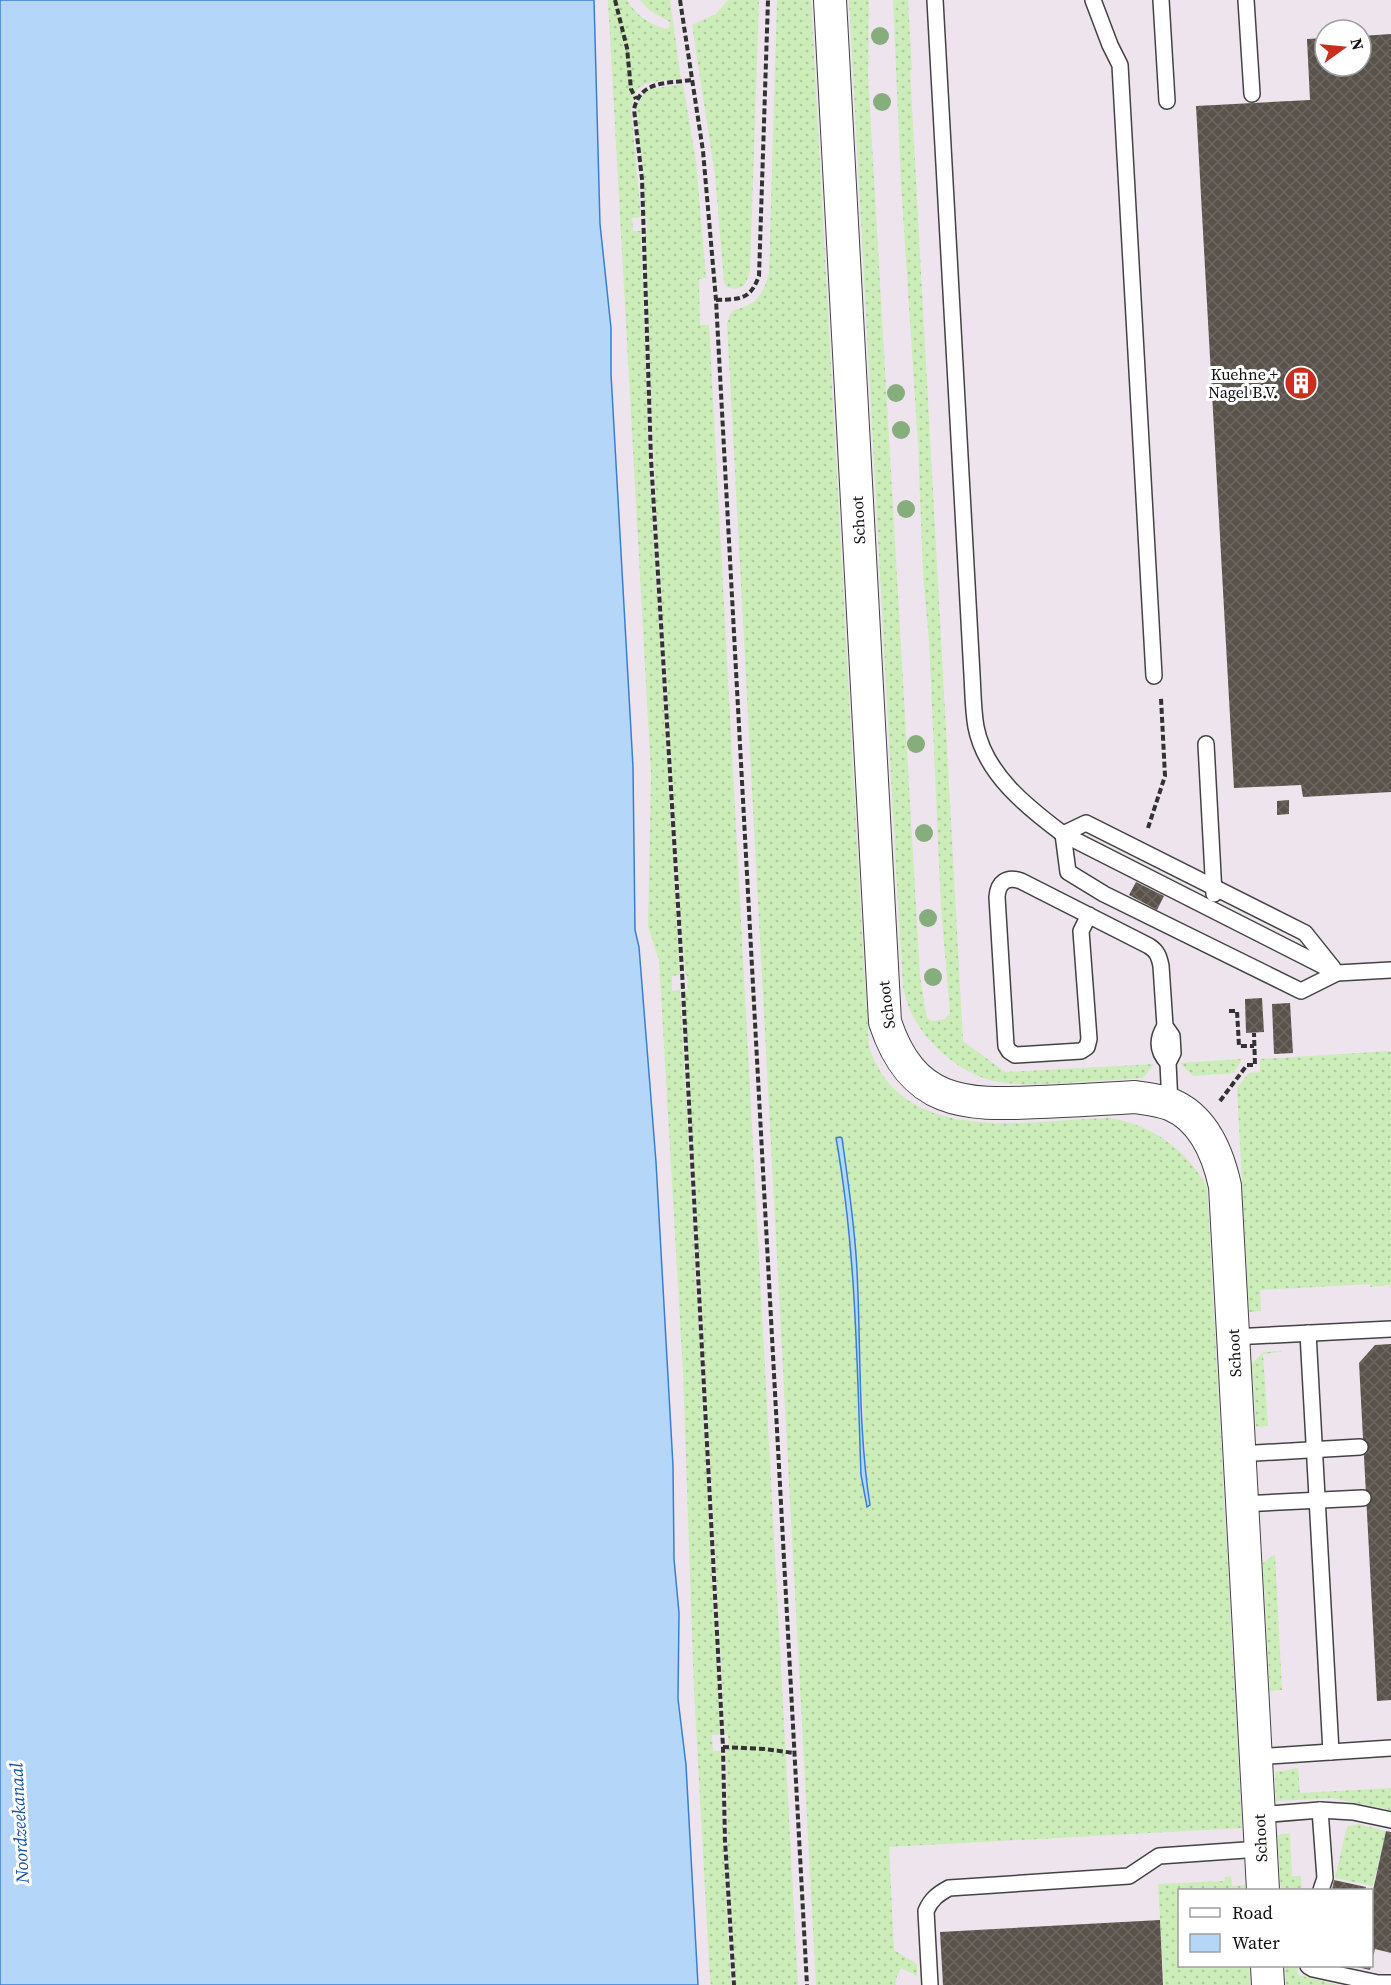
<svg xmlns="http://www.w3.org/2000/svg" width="1391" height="1985" font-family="'Source Serif 4',serif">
<defs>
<pattern id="grass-dots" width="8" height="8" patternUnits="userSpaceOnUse" patternTransform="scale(1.5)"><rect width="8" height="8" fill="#ccecb9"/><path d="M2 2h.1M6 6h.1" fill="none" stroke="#aec99e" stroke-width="1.8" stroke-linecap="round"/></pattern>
<pattern id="building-cross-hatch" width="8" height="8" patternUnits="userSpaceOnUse" patternTransform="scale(1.5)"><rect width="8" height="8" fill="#59534b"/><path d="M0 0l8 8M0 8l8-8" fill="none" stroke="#6c6761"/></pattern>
</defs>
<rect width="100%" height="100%" fill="#fffef2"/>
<!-- industrial -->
<path fill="#eee4ee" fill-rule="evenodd" d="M594 0H1391V1985H698L686 1765 678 1699 679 1613 674 1559 673 1466 656 1162 639 947 635 930 633 767 611 374V328L600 224ZM1325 30H1361V66H1325ZM1180 1890H1372V1966H1180Z"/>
<!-- grass -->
<g fill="url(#grass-dots)" fill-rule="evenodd">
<path d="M608 0H627C636 16 649 23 665 29L669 28 670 22 649 10 640 0H670L681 79C669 81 645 79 637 90 633 95 633 103 631 109L641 217 632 218 633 231H641L649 459 680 975 672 976V991L680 990 721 1734 712 1735 713 1751H721L723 1840 731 1985H711L710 1980 694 1690 683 1372 659 960 648 927 651 774Z"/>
<path d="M728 0H759L750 269C748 282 743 293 727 287L724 282 715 175 692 25 716 14Z"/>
<path d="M777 0H811L860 899 869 1047C903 1148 1027 1120 1108 1118 1150 1123 1187 1150 1207 1187L1242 1828 889 1847 894 1950 917 1964V1976L901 1968 896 1979V1985H816L727 323 731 312C735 309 739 309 744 307 760 301 765 288 769 273ZM837 1139 848 1186 857 1267 865 1456 870 1505 865 1504 853 1275Z"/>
<path d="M849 0H869L868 75 920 976 926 1014 928 1019 932 1021 945 1019 950 1013 941 907 929 641 923 574 918 444 901 184 893 0H908L912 70 910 71 963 1041 1005 1072 1154 1064 1143 1078C1117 1080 1090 1081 1064 1083 1017 1085 984 1088 946 1056 924 1037 909 1017 903 987L896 869Z"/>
<path d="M683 84 696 162 706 278 699 279 700 325H709L798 1985H736L727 1849 726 1750H729L728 1734H725L684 990H688L687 975 685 974 680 906C666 681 651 457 645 231H647V218L645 217 644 179 636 107 644 92 649 89Z"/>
<polygon points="1391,1051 1391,1285 1370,1287 1370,1284 1260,1290 1261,1311 1249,1312 1237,1088 1249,1073 1260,1072 1260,1059"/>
<polygon points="1242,1059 1234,1073 1193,1076 1180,1063"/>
<polygon points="1281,1351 1281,1352 1263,1354 1268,1426 1256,1427 1252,1364 1263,1352"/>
<polygon points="1275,1554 1282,1690 1270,1691 1263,1563"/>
<polygon points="1298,1768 1300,1793 1391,1788 1391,1810 1332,1798 1276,1801 1275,1772"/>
<polygon points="1358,1824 1386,1831 1373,1886 1335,1878 1346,1830 1349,1826"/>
<polygon points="1290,1833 1292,1876 1301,1876 1302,1890 1281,1890 1277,1835"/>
<polygon points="1231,1876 1232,1886 1245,1885 1245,1890 1180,1890 1180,1966 1249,1966 1250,1985 1164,1985 1158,1884 1225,1881 1224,1877"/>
<polygon points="1285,1966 1297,1966 1298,1975 1338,1985 1286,1985"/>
</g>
<!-- water -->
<g fill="#b4d6f9" stroke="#377fd4" stroke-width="1.5">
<polygon points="0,0 594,0 600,224 611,328 611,374 633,767 635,930 639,947 656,1162 673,1466 674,1559 679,1613 678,1699 686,1765 698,1985 0,1985"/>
<path d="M840 1137 842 1138C848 1182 855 1226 857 1271 861 1347 858 1430 870 1505L867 1507 861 1475C857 1363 856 1249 836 1138Z"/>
</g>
<!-- building -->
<g fill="url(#building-cross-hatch)">
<polygon points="1391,34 1391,792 1303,797 1301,785 1234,788 1196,106 1310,100 1307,39 1325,38 1325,66 1361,66 1361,36"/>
<polygon points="1289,800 1289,814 1277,815 1277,801"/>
<polygon points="1136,882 1164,896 1157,910 1129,895"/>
<polygon points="1262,998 1264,1032 1246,1033 1245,999"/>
<polygon points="1290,1003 1293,1053 1274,1054 1272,1004"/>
<polygon points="1391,1344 1391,1700 1377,1701 1359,1363 1375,1345"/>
<polygon points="1386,1831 1391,1832 1391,1953 1375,1949 1372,1961 1372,1895"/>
<polygon points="1334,1880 1366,1887 1365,1890 1332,1890"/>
<polygon points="1160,1920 1163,1985 943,1985 940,1932"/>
<polygon points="1353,1966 1371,1966 1370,1970"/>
</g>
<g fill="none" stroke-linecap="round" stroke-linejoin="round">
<defs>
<g id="service">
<path d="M935 0 972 675C973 692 973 710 976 727 985 774 1027 807 1063 834L1337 973"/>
<polyline points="1093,0 1110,45 1120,65 1154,676"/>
<polyline points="1161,0 1167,101"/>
<polyline points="1246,0 1252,94"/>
<polyline points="1206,744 1214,894"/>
<polyline points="1063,834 1068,872 1104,894 1301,991 1337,973 1391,970"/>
<polyline points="1063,834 1086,823 1305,933 1333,968"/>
<path d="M1089 915 1081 931 1089 1039 1087 1047 1081 1051 1015 1055 1009 1051 1006 1046 997 897C998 882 1007 876 1021 881L1149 946C1157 951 1159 956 1161 966L1165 1026 1172 1036 1173 1053 1168 1063 1170 1104"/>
<path d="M1165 1026C1156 1040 1157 1051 1168 1063"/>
<polyline points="1308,1333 1331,1752"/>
<polyline points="1233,1337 1391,1329"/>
<polyline points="1239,1454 1360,1447"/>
<polyline points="1242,1504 1363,1498"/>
<polyline points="1255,1757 1391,1748"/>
<polyline points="1320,1810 1325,1878 1321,1890"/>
<polyline points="1259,1815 1320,1810 1353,1812 1391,1820"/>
<polyline points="1308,1966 1313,1969 1378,1983 1391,1983"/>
<path d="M930 1985 926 1911C931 1899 938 1894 949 1888L1129 1876 1159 1856 1260 1849"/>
</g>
<g id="minor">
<path d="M830 0 885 1022C912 1104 963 1106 1039 1102 1071 1101 1103 1099 1135 1097 1148 1099 1161 1100 1172 1105 1204 1119 1218 1154 1225 1186L1263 1890"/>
<polyline points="1267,1966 1268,1985"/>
</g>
</defs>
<!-- service casing -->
<use href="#service" stroke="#434343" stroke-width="18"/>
<!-- minor casing -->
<use href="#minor" stroke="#434343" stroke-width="34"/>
<!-- path -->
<g stroke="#323232" stroke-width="4" stroke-dasharray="6 3" stroke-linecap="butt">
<polyline points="615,0 627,48 631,89 636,99"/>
<polyline points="680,0 703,151 716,300 807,1985"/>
<path d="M691 80C666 84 641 80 634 109L642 179 651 459 682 971 723 1747 725 1841 734 1985"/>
<path d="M716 300C741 299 750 300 759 276L768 0"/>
<polyline points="1148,828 1165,776 1161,698"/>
<polyline points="1229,1011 1237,1011 1239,1046 1254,1046"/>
<polyline points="1220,1101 1247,1065 1255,1065 1254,1033"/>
<polyline points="723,1747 765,1749 794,1753"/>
</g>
<!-- service -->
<use href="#service" stroke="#fff" stroke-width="15"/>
<!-- minor -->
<use href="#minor" stroke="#fff" stroke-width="32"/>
</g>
<!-- trees -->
<g fill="#85ae7c">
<circle cx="880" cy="36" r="9"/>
<circle cx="882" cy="102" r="9"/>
<circle cx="896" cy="393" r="9"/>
<circle cx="901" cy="430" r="9"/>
<circle cx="906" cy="509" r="9"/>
<circle cx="916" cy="744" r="9"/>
<circle cx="924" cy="833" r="9"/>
<circle cx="928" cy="918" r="9"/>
<circle cx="933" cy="977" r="9"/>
</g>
<!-- icons -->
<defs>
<symbol id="building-disc" viewBox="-11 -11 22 22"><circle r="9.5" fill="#c82f1f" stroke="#fff"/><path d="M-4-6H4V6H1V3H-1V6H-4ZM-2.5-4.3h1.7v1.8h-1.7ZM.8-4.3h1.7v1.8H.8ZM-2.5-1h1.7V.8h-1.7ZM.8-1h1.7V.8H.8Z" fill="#fff"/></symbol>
</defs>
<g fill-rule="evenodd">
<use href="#building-disc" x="1282" y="364" width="38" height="38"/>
</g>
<g text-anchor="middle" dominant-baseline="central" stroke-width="6" stroke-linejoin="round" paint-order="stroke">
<!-- poi labels -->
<g font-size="16" fill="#101010" stroke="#fff" text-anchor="end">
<text x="1278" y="374">Kuehne +<tspan x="1278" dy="18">Nagel B.V.</tspan></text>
</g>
<!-- street labels -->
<g font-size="16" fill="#101010" stroke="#fff">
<text transform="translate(858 520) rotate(-93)">Schoot</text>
<text transform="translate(886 1005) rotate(-97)">Schoot</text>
<text transform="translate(1234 1353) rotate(-93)">Schoot</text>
<text transform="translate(1260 1838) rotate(-93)">Schoot</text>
</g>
<!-- water labels -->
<g font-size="18" font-style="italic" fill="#1151a9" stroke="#fff">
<text transform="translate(19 1823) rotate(-93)">Noordzeekanaal</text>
</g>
</g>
<!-- legend -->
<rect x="1178" y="1889" width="195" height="78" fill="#ffffff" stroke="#9f9f9f" stroke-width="1.5"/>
<rect x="1190" y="1908" width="30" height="9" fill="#ffffff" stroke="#9f9f9f" stroke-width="1.5"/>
<text x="1232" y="1919" font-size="18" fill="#101010">Road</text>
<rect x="1190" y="1934" width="30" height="18" fill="#b4d6f9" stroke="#9f9f9f" stroke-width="1.5"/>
<text x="1232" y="1949" font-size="18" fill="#101010">Water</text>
<!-- north arrow -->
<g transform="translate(1343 48) rotate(75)"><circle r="28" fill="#ffffff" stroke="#9f9f9f" stroke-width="1.5"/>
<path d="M0-4.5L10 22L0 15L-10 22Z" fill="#c82f1f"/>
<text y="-9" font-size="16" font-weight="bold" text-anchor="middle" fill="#101010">N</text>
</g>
</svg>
